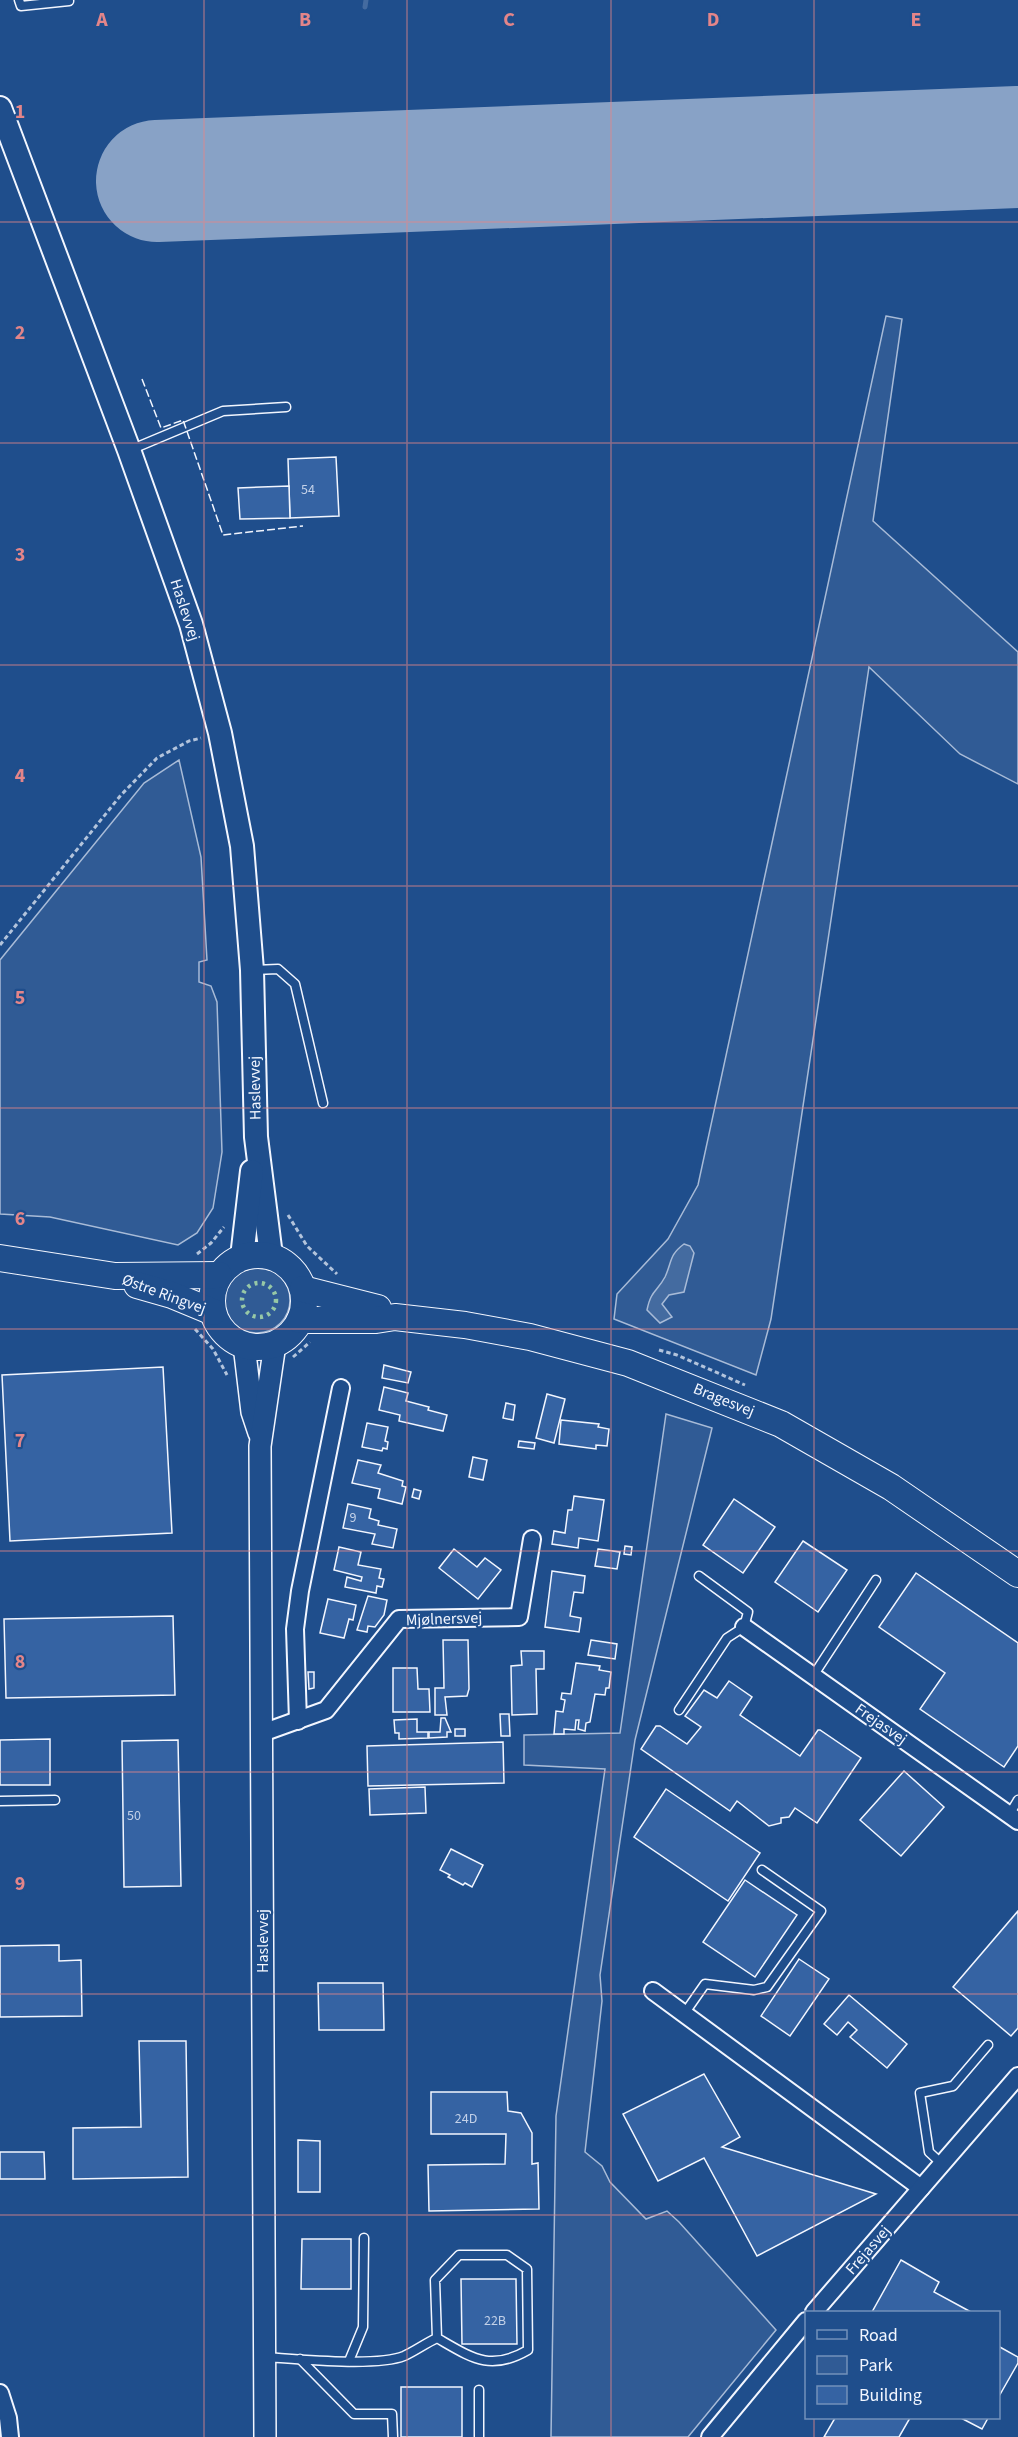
<svg xmlns="http://www.w3.org/2000/svg" width="1018" height="2437" font-family="'Source Sans 3',sans-serif">
<rect width="100%" height="100%" fill="#1f4e8c"/>
<!-- green -->
<g fill="#305b95" stroke="#a8bbd7" stroke-width="1.5">
<polygon points="886,316 902,319 873,521 1018,652 1018,784 960,754 869,667 771,1319 756,1375 614,1319 617,1294 668,1239 698,1185"/>
<polygon points="179,760 201,857 207,960 199,962 199,982 211,986 217,1002 222,1152 213,1208 197,1233 178,1245 50,1217 0,1214 0,960 144,783"/>
<circle cx="257" cy="1300" r="33"/>
<polygon points="666,1414 712,1428 635,1740 600,1975 602,2001 585,2152 602,2166 610,2182 646,2219 667,2211 679,2222 776,2330 688,2437 551,2437 556,2116 605,1769 524,1765 524,1735 620,1733"/>
</g>
<!-- water -->
<path fill="#446ba0" stroke="#a8bbd7" stroke-width="1.5" d="M684 1244 690 1246 694 1253 684 1292 669 1295 662 1304 672 1317 660 1323 647 1310C651 1290 657 1292 665 1277 672 1262 669 1255 684 1244Z"/>
<g fill="none" stroke-linecap="round" stroke-linejoin="round">
<!-- stream -->
<polyline stroke="#446ba0" stroke-width="5" points="365,7 366,0"/>
<!-- runway -->
<polyline stroke="#88a2c6" stroke-width="122" points="157,181 1018,147"/>
</g>
<!-- building -->
<g fill="#3563a3" stroke="#f2f6ff" stroke-width="1.5">
<polygon points="336,457 339,516 290,518 288,459"/>
<polygon points="289,486 290,518 240,519 238,488"/>
<polygon points="384,1365 411,1372 408,1383 382,1378"/>
<polygon points="163,1367 172,1533 10,1541 2,1375"/>
<polygon points="384,1387 408,1393 406,1401 429,1407 428,1410 447,1415 443,1431 399,1421 400,1415 379,1410"/>
<polygon points="547,1394 565,1399 554,1443 536,1438"/>
<polygon points="506,1403 515,1405 513,1420 503,1418"/>
<polygon points="561,1420 599,1424 598,1427 609,1429 607,1446 596,1445 596,1449 559,1444"/>
<polygon points="367,1423 388,1427 385,1441 388,1442 387,1449 383,1448 382,1451 362,1447"/>
<polygon points="519,1441 535,1443 534,1449 518,1447"/>
<polygon points="473,1457 487,1460 483,1480 469,1477"/>
<polygon points="358,1460 381,1465 378,1473 403,1481 402,1486 406,1487 402,1504 378,1498 380,1489 352,1483"/>
<polygon points="414,1489 421,1491 419,1499 412,1497"/>
<polygon points="574,1496 604,1500 598,1541 579,1538 578,1548 552,1544 554,1531 565,1533 568,1510 572,1510"/>
<polygon points="734,1499 775,1527 743,1573 703,1545"/>
<polygon points="348,1504 371,1509 369,1518 379,1521 378,1525 397,1529 393,1548 372,1544 375,1534 343,1528"/>
<polygon points="803,1541 847,1570 818,1612 775,1582"/>
<polygon points="625,1546 632,1547 631,1555 624,1554"/>
<polygon points="339,1547 361,1552 358,1565 381,1569 379,1578 384,1579 382,1587 377,1586 376,1593 345,1587 347,1577 361,1581 362,1577 334,1570"/>
<polygon points="454,1549 477,1567 485,1558 501,1570 478,1599 439,1568"/>
<polygon points="598,1549 620,1552 617,1569 595,1566"/>
<polygon points="552,1571 585,1576 583,1593 574,1592 570,1616 581,1618 579,1632 545,1627"/>
<polygon points="916,1573 1018,1643 1018,1746 1004,1767 920,1709 945,1673 879,1627"/>
<polygon points="368,1596 387,1600 384,1615 375,1627 368,1626 367,1632 357,1630"/>
<polygon points="328,1599 356,1605 353,1620 349,1619 344,1638 320,1633"/>
<polygon points="173,1616 175,1695 6,1698 4,1619"/>
<polygon points="443,1640 468,1640 469,1689 467,1696 445,1697 447,1715 435,1715 435,1688 444,1688"/>
<polygon points="591,1640 617,1644 615,1659 588,1655"/>
<polygon points="521,1651 544,1651 544,1669 536,1669 537,1714 512,1715 511,1666 522,1665"/>
<polygon points="576,1663 600,1666 599,1670 611,1672 609,1688 606,1688 605,1695 595,1694 590,1722 586,1723 585,1731 578,1729 579,1720 576,1720 575,1730 564,1729 564,1734 554,1734 556,1711 563,1712 565,1700 561,1699 562,1693 571,1694"/>
<polygon points="393,1668 417,1668 418,1689 429,1689 430,1712 393,1712"/>
<polygon points="308,1672 314,1672 314,1688 309,1689"/>
<polygon points="729,1681 752,1697 740,1715 800,1756 818,1730 820,1730 861,1758 817,1823 795,1808 789,1817 781,1818 781,1823 769,1826 737,1801 730,1811 641,1749 656,1726 660,1726 687,1744 701,1727 685,1716 704,1690 717,1698"/>
<polygon points="500,1714 509,1714 510,1736 501,1736"/>
<polygon points="441,1718 445,1718 451,1732 447,1732 447,1737 429,1738 429,1732 440,1732"/>
<polygon points="417,1719 417,1732 428,1732 428,1738 399,1739 399,1733 395,1733 394,1720"/>
<rect x="455" y="1729" width="10" height="7"/>
<polygon points="50,1739 50,1785 0,1785 0,1740"/>
<polygon points="178,1740 181,1886 124,1887 122,1741"/>
<polygon points="503,1742 504,1783 368,1786 367,1746"/>
<polygon points="904,1771 944,1807 901,1856 860,1820"/>
<polygon points="425,1787 426,1813 370,1815 369,1789"/>
<polygon points="666,1789 760,1853 728,1901 634,1837"/>
<polygon points="451,1849 483,1865 472,1887 465,1883 463,1885 448,1877 450,1875 440,1870"/>
<polygon points="745,1880 797,1915 755,1977 703,1942"/>
<polygon points="1018,1911 1018,2028 1011,2036 953,1987"/>
<polygon points="59,1945 59,1961 81,1960 82,2016 0,2017 0,1946"/>
<polygon points="799,1959 829,1979 790,2036 761,2016"/>
<polygon points="318,1983 383,1983 384,2030 319,2030"/>
<polygon points="849,1995 907,2044 887,2068 850,2037 857,2030 848,2022 837,2035 824,2024"/>
<polygon points="139,2041 186,2041 188,2177 73,2179 73,2128 141,2127"/>
<polygon points="704,2074 740,2137 722,2147 876,2194 757,2256 704,2158 658,2181 623,2114"/>
<polygon points="431,2092 507,2092 508,2111 521,2113 532,2133 532,2164 538,2163 539,2209 429,2211 428,2165 505,2164 506,2134 431,2134"/>
<polygon points="298,2140 320,2141 320,2192 298,2192"/>
<polygon points="0,2152 44,2152 45,2179 0,2179"/>
<polygon points="302,2239 351,2239 351,2289 301,2289"/>
<polygon points="901,2260 939,2282 934,2292 971,2312 872,2312"/>
<polygon points="461,2279 516,2279 517,2344 462,2344"/>
<polygon points="998,2346 1018,2357 1018,2363 998,2398"/>
<rect x="401" y="2387" width="61" height="50"/>
<polygon points="835,2418 910,2418 899,2437 824,2437"/>
<polygon points="961,2418 988,2418 982,2429"/>
</g>
<g fill="none" stroke-linecap="round" stroke-linejoin="round">
<defs>
<g id="service">
<polyline points="19,0 21,6 69,1"/>
<polyline points="130,450 223,411 286,407"/>
<polyline points="253,970 278,969 295,984 323,1103"/>
<polyline points="813,1676 876,1580"/>
<polyline points="679,1710 727,1638 744,1627 748,1612 699,1576"/>
<polyline points="0,1801 55,1800"/>
<polyline points="1009,1815 1018,1800"/>
<polyline points="684,2014 705,1984 754,1990 767,1987 821,1911 762,1870"/>
<polyline points="942,2164 929,2152 920,2093 953,2086 988,2045"/>
<path d="M265 2357C297 2359 377 2367 404 2356 415 2351 426 2343 437 2338L435 2280 459 2255H507L527 2269 528 2350C490 2372 472 2358 437 2338"/>
<polyline points="300,2359 354,2414 392,2414 393,2437"/>
<polyline points="349,2361 363,2327 364,2238"/>
<polyline points="479,2390 479,2437"/>
</g>
<g id="minor">
<polyline points="744,1627 1018,1821"/>
<polyline points="298,1721 295,1629 300,1591 341,1388"/>
<polyline points="262,1733 326,1710 399,1619 519,1617 532,1539"/>
<polyline points="653,1991 921,2188"/>
<polyline points="814,2312 1018,2076"/>
<polyline points="0,2393 8,2418 10,2437"/>
<polyline points="710,2437 806,2321"/>
</g>
<g id="tertiary">
<polyline points="244,1345 252,1412 259,1433"/>
<polyline points="265,2437 260,1446 275,1344"/>
</g>
<g id="secondary">
<polyline points="0,108 129,450 191,624 220,733 242,846 252,970 256,1137 271,1256"/>
<polyline points="242,1257 252,1171"/>
</g>
<g id="primary">
<circle cx="258" cy="1301" r="46"/>
<polyline points="0,1258 115,1276 219,1275"/>
<polyline points="137,1285 172,1295 213,1312"/>
<polyline points="303,1289 378,1308"/>
<polyline points="300,1320 376,1320 395,1317 465,1325 530,1337 628,1363 781,1424 891,1487 1018,1574"/>
</g>
</defs>
<!-- service casing -->
<use href="#service" stroke="#f2f6ff" stroke-width="11"/>
<!-- minor casing -->
<use href="#minor" stroke="#f2f6ff" stroke-width="20"/>
<!-- tertiary casing -->
<use href="#tertiary" stroke="#f2f6ff" stroke-width="24"/>
<!-- secondary casing -->
<use href="#secondary" stroke="#f2f6ff" stroke-width="26"/>
<!-- primary casing -->
<use href="#primary" stroke="#f2f6ff" stroke-width="28"/>
<!-- path -->
<g stroke="#b3c4dc" stroke-width="3" stroke-dasharray="4.5 3" stroke-linecap="butt">
<polyline points="0,945 121,795 157,758 189,741 201,738"/>
<polyline points="288,1215 307,1246 337,1274"/>
<polyline points="197,1254 211,1243 224,1227"/>
<polyline points="195,1329 213,1349 227,1375"/>
<polyline points="659,1350 677,1355 745,1385"/>
<polyline points="293,1357 310,1342"/>
</g>
<!-- service -->
<use href="#service" stroke="#1f4e8c" stroke-width="8"/>
<!-- minor -->
<use href="#minor" stroke="#1f4e8c" stroke-width="16"/>
<!-- tertiary -->
<use href="#tertiary" stroke="#1f4e8c" stroke-width="21"/>
<!-- secondary -->
<use href="#secondary" stroke="#1f4e8c" stroke-width="22"/>
<!-- primary -->
<use href="#primary" stroke="#1f4e8c" stroke-width="26"/>
<!-- hedge -->
<circle stroke="#97c8a6" stroke-width="4.5" stroke-dasharray="3 4.5" stroke-linecap="butt" cx="259" cy="1300" r="17"/>
<!-- fence -->
<polyline stroke="#f2f6ff" stroke-width="1.5" stroke-dasharray="8 3" stroke-linecap="butt" points="142,379 161,428 183,420 223,535 303,526"/>
</g>
<!-- grid -->
<path fill="none" stroke="#e38589" stroke-width="1.5" stroke-opacity="0.55" d="M204 0V2437M407 0V2437M611 0V2437M814 0V2312M0 222H1018M0 443H1018M0 665H1018M0 886H1018M0 1108H1018M0 1329H1018M0 1551H1018M0 1772H1018M0 1994H1018M0 2215H1018M814 2418V2437"/>
<g text-anchor="middle" dominant-baseline="central" stroke-width="4.5" stroke-linejoin="round" paint-order="stroke">
<!-- number labels -->
<g font-size="14" fill="#c3d1e8">
<text x="308" y="490">54</text>
<text x="353" y="1518">9</text>
<text x="134" y="1816">50</text>
<text x="466" y="2119">24D</text>
<text x="495" y="2321">22B</text>
</g>
<!-- street labels -->
<g font-size="16" fill="#f2f6ff" stroke="#1f4e8c">
<text transform="translate(185 610) rotate(72)">Haslevvej</text>
<text transform="translate(255 1088) rotate(-91)">Haslevvej</text>
<text transform="translate(164 1294) rotate(20)">Østre Ringvej</text>
<text transform="translate(724 1400) rotate(22)">Bragesvej</text>
<text transform="translate(444 1619) rotate(-2)">Mjølnersvej</text>
<text transform="translate(881 1724) rotate(35)">Frejasvej</text>
<text transform="translate(263 1941) rotate(-90)">Haslevvej</text>
<text transform="translate(868 2250) rotate(-49)">Frejasvej</text>
</g>
</g>
<g font-size="20" text-anchor="middle" font-weight="bold" fill="#e38589" stroke="#1f4e8c" stroke-width="4.5" stroke-linejoin="round" paint-order="stroke">
<text x="102" y="26">A</text>
<text x="305" y="26">B</text>
<text x="509" y="26">C</text>
<text x="713" y="26">D</text>
<text x="916" y="26">E</text>
<text x="20" y="118">1</text>
<text x="20" y="339">2</text>
<text x="20" y="561">3</text>
<text x="20" y="782">4</text>
<text x="20" y="1004">5</text>
<text x="20" y="1225">6</text>
<text x="20" y="1447">7</text>
<text x="20" y="1668">8</text>
<text x="20" y="1890">9</text>
</g>
<!-- legend -->
<rect x="805" y="2311" width="195" height="108" fill="#1f4e8c" stroke="#7391ba" stroke-width="1.5"/>
<rect x="817" y="2330" width="30" height="9" fill="#1f4e8c" stroke="#7391ba" stroke-width="1.5"/>
<text x="859" y="2341" font-size="18" fill="#f2f6ff">Road</text>
<rect x="817" y="2356" width="30" height="18" fill="#305b95" stroke="#7391ba" stroke-width="1.5"/>
<text x="859" y="2371" font-size="18" fill="#f2f6ff">Park</text>
<rect x="817" y="2386" width="30" height="18" fill="#3563a3" stroke="#7391ba" stroke-width="1.5"/>
<text x="859" y="2401" font-size="18" fill="#f2f6ff">Building</text>
</svg>
